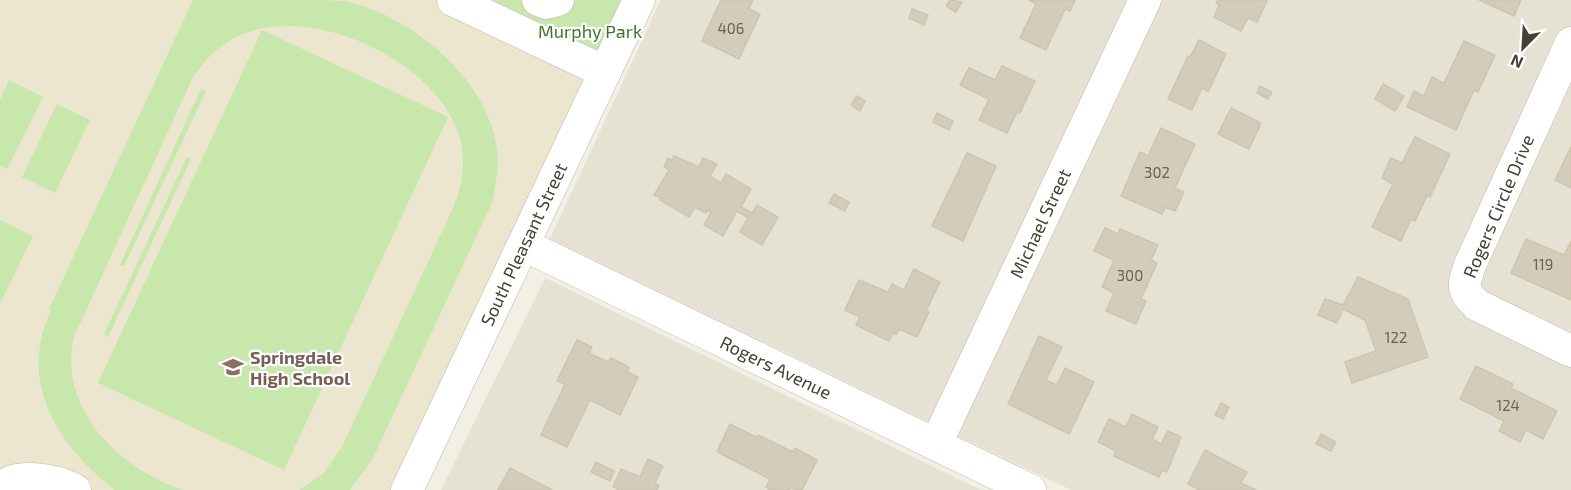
<svg xmlns="http://www.w3.org/2000/svg" width="1571" height="490" font-family="'Exo 2',sans-serif">
<rect width="100%" height="100%" fill="#f2f0e5"/>
<!-- residential -->
<g fill="#e6e2d3">
<polygon points="661,0 1571,0 1571,490 1071,490 550,239"/>
<polygon points="545,278 981,490 441,490"/>
</g>
<!-- education -->
<polygon fill="#ece6ce" points="0,0 453,0 605,72 407,490 0,490"/>
<!-- green -->
<g fill="#c7e7ad">
<path d="M193 0C228 0 263 0 298 0 313 0 330 0 344 1 410 14 489 80 497 149 499 168 496 185 492 203L373 458 350 490H299L323 474 342 447 453 208C463 184 467 157 458 132 432 59 314 5 243 34 220 43 205 59 192 79L74 337C57 409 120 469 183 490H115C58 446 17 383 51 310L49 309Z"/>
<polygon points="453,0 639,0 605,72"/>
<polygon points="262,30 448,117 284,470 98,383"/>
<polygon points="9,80 43,97 7,169 0,166 0,100"/>
<polygon points="201,89 206,91 124,266 120,265"/>
<polygon points="57,104 90,120 55,193 22,177"/>
<polygon points="187,157 191,159 108,337 104,334"/>
<polygon points="0,220 33,236 0,304"/>
</g>
<!-- building -->
<g fill="#d4ccba" stroke="#cfc5ad" stroke-width="1.5">
<polygon points="721,0 753,0 749,9 760,14 739,59 702,41"/>
<polygon points="950,0 962,2 956,12 946,6"/>
<polygon points="1029,0 1075,0 1070,11 1065,9 1046,50 1020,38 1036,4"/>
<polygon points="1218,0 1265,0 1267,1 1257,22 1248,18 1241,31 1214,17 1219,5 1216,3"/>
<polygon points="1479,0 1521,0 1514,16"/>
<polygon points="912,9 928,15 924,25 909,18"/>
<polygon points="1199,40 1226,54 1208,92 1202,88 1192,110 1168,99 1188,56 1190,57"/>
<polygon points="1464,41 1495,55 1478,92 1474,90 1456,130 1407,107 1414,91 1424,96 1432,77 1444,83"/>
<polygon points="1002,66 1035,81 1020,113 1017,112 1007,133 979,120 989,99 960,85 969,68 995,80"/>
<polygon points="1383,84 1404,96 1395,111 1375,99"/>
<polygon points="1260,86 1272,92 1268,99 1257,93"/>
<polygon points="857,96 865,101 860,111 851,105"/>
<polygon points="1231,108 1261,123 1249,149 1218,134"/>
<polygon points="937,113 953,121 949,130 933,122"/>
<polygon points="1161,128 1195,144 1175,188 1184,192 1175,211 1165,207 1162,214 1121,196 1140,152 1148,156"/>
<polygon points="1415,137 1450,154 1430,197 1427,196 1415,221 1411,219 1401,241 1372,227 1393,184 1382,178 1391,158 1402,163"/>
<polygon points="1571,147 1571,188 1555,180"/>
<polygon points="967,153 996,166 963,241 932,226"/>
<polygon points="674,156 699,167 703,158 717,164 710,176 721,183 726,174 751,189 741,207 752,213 757,205 778,217 762,245 740,232 748,218 737,211 723,236 704,225 711,212 708,210 706,213 695,207 689,217 660,200 661,198 654,195 669,170 664,167 668,158 672,160"/>
<polygon points="834,194 849,202 845,211 829,203"/>
<polygon points="1105,228 1118,234 1120,229 1158,245 1151,260 1157,263 1141,299 1146,301 1136,324 1106,311 1114,293 1102,287 1114,260 1094,251"/>
<polygon points="1526,239 1564,255 1571,241 1571,300 1511,273"/>
<polygon points="914,269 940,282 926,311 929,312 917,337 899,329 896,335 893,333 889,341 856,325 860,317 845,310 859,280 888,292 892,284 904,290"/>
<polygon points="1358,277 1408,299 1428,357 1352,383 1345,362 1376,351 1365,320 1343,309 1337,323 1318,315 1325,299 1343,305"/>
<polygon points="1039,336 1062,347 1046,380 1057,385 1065,368 1094,382 1069,434 1008,404"/>
<polygon points="577,340 592,347 589,353 608,362 611,358 629,367 627,372 638,377 620,415 590,400 567,447 541,435 565,384 557,381"/>
<polygon points="1476,366 1513,384 1511,388 1557,411 1543,439 1526,430 1520,442 1499,431 1504,421 1460,399"/>
<polygon points="1221,403 1229,407 1223,419 1215,415"/>
<polygon points="1132,414 1158,427 1152,439 1161,444 1168,431 1181,437 1167,472 1162,470 1159,477 1114,456 1116,451 1098,442 1109,419 1126,427"/>
<polygon points="730,424 756,437 758,435 793,452 795,448 817,460 802,490 790,488 789,490 768,490 769,488 766,487 770,479 717,452"/>
<polygon points="1321,434 1336,442 1331,451 1316,444"/>
<polygon points="1205,450 1247,472 1241,483 1256,490 1199,490 1188,484"/>
<polygon points="648,459 663,466 655,483 659,485 657,490 619,490 613,487 621,469 640,477"/>
<polygon points="596,462 614,471 610,481 591,472"/>
<polygon points="510,468 552,490 498,490"/>
</g>
<g fill="none" stroke-linecap="round" stroke-linejoin="round">
<defs>
<g id="minor">
<polyline points="453,0 605,72"/>
<polyline points="538,0 546,3 558,0"/>
<path d="M1571 43 1470 265C1463 285 1461 290 1477 305L1571 351"/>
<path id="s1" d="M524 245 1030 490"/>
<path id="s2" d="M936 444 1145 0"/>
<path d="M0 488C4 486 9 482 13 481 29 476 61 481 75 490"/>
<path id="s3" d="M407 490 639 0"/>
</g>
</defs>
<!-- minor casing -->
<use href="#minor" stroke="#beb8a7" stroke-width="33"/>
<!-- minor -->
<use href="#minor" stroke="#fff" stroke-width="32"/>
</g>
<!-- icons -->
<defs>
<symbol id="school-bare" viewBox="-9 -9 18 18"><path d="M0-5L7-2L0 1L-7-2ZM-4 1L0 2.5L4 1V4Q0 6-4 4Z" fill="#8d6e63" stroke="#fff" stroke-width="2.5" paint-order="stroke"/></symbol>
</defs>
<g fill-rule="evenodd">
<use href="#school-bare" x="218" y="352" width="30" height="30"/>
</g>
<g text-anchor="middle" dominant-baseline="central" stroke-width="4.5" stroke-linejoin="round" paint-order="stroke">
<!-- number labels -->
<g font-size="15" fill="#696356">
<text x="731" y="28">406</text>
<text x="1157" y="172">302</text>
<text x="1543" y="264">119</text>
<text x="1130" y="275">300</text>
<text x="1396" y="337">122</text>
<text x="1508" y="405">124</text>
</g>
<!-- park labels -->
<g font-size="18" fill="#3d7628" stroke="#fff">
<text x="590" y="31">Murphy Park</text>
</g>
<!-- street labels -->
<g font-size="18" fill="#454034" stroke="#fff">
<text transform="translate(1498 206) rotate(-67)">Rogers Circle Drive</text>
<text stroke="none"><textPath href="#s2" startOffset="244">Michael Street</textPath></text>
<text stroke="none"><textPath href="#s3" startOffset="272">South Pleasant Street</textPath></text>
<text stroke="none"><textPath href="#s1" startOffset="280">Rogers Avenue</textPath></text>
</g>
<!-- education labels -->
<g font-size="18" font-weight="bold" fill="#785e54" stroke="#fff" text-anchor="start">
<text x="250" y="357">Springdale<tspan x="250" dy="21">High School</tspan></text>
</g>
</g>
<!-- north arrow -->
<g transform="translate(1523 48) rotate(204)" stroke="#ffffff" stroke-width="4.5" paint-order="stroke">
<path d="M0-4.5L10 22L0 15L-10 22Z" fill="#454034"/>
<text y="-9" font-size="16" font-weight="bold" text-anchor="middle" fill="#454034">N</text>
</g>
</svg>
